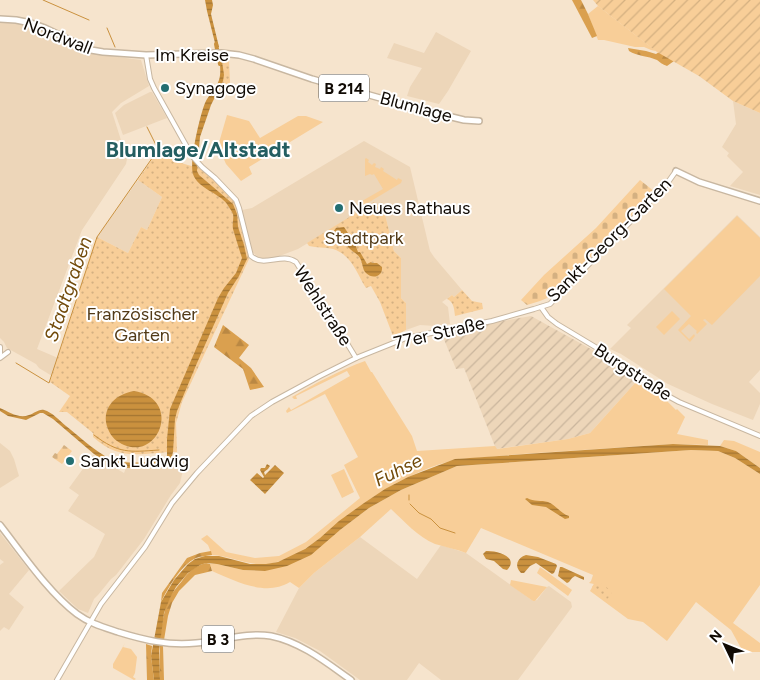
<svg xmlns="http://www.w3.org/2000/svg" width="760" height="680" font-family="Figtree,sans-serif">
<defs>
<pattern id="industrial-furrows" width="10" height="10" patternUnits="userSpaceOnUse" patternTransform="scale(1.25)"><rect width="10" height="10" fill="#edd6b9"/><path d="M-1 1l2-2M0 10L10 0M9 11l2-2" fill="none" stroke="#cab69d"/></pattern>
<pattern id="forest-firs" width="22" height="20" patternUnits="userSpaceOnUse" patternTransform="scale(1.25)"><rect width="22" height="20" fill="#daa04f"/><path d="M5 1l3.5 6h-7zM16 11l3.5 6h-7z" fill="#ba8843"/></pattern>
<pattern id="cemetery-stones" width="16" height="16" patternUnits="userSpaceOnUse" patternTransform="scale(1.25)"><rect width="16" height="16" fill="#f8ce98"/><path d="M2 7V4a2 2 0 0 1 4 0v3zM10 15v-3a2 2 0 0 1 4 0v3z" fill="#d4b081"/></pattern>
<pattern id="park-dots" width="8" height="8" patternUnits="userSpaceOnUse" patternTransform="scale(1.25)"><rect width="8" height="8" fill="#f8ce98"/><path d="M2 2h.1M6 6h.1" fill="none" stroke="#d4b081" stroke-width="1.8" stroke-linecap="round"/></pattern>
<pattern id="garden-furrows" width="10" height="10" patternUnits="userSpaceOnUse" patternTransform="scale(1.25)"><rect width="10" height="10" fill="#f8ce98"/><path d="M-1 1l2-2M0 10L10 0M9 11l2-2" fill="none" stroke="#d4b081"/></pattern>
<pattern id="water-rules" width="6" height="5" patternUnits="userSpaceOnUse" patternTransform="scale(1.25)"><rect width="6" height="5" fill="#ca913e"/><path d="M0 2.5h6" fill="none" stroke="#a37532"/></pattern>
</defs>
<rect width="100%" height="100%" fill="#f6e4cd"/>
<!-- built -->
<g fill="#edd6b9">
<polygon points="0,22 16,22 45,28 83,49 103,55 141,60 149,86 121,103 112,112 127,159 126,164 82,230 37,349 58,358 52,376 39,368 36,364 7,348 4,342 0,338"/>
<polygon points="436,32 471,51 448,91 439,104 407,96 410,87 422,68 387,58 394,43 424,53"/>
<polygon points="150,92 152,92 167,118 123,135 115,113 124,105"/>
<polygon points="733,101 760,113 760,195 730,186 743,172 727,156 729,153 722,147 736,124"/>
<polygon points="364,141 410,167 430,251 434,257 462,290 454,297 452,295 442,302 448,307 450,324 435,326 420,325 406,330 406,303 401,298 401,258 394,251 382,203 379,206 374,203 298,249 269,260 261,259 252,252 242,210 252,208"/>
<polygon points="138,180 162,197 147,230 141,227 128,253 97,237"/>
<polygon points="737,215 760,237 760,370 749,382 760,393 760,404 753,420 712,404 668,384 621,354 610,349 631,328 627,325"/>
<polygon points="0,443 10,451 14,459 19,476 0,488"/>
<polygon points="93,455 124,473 126,468 163,466 171,460 176,459 179,459 183,470 180,483 171,495 144,539 116,575 111,579 98,595 94,599 88,613 78,609 59,591 94,557 105,534 68,511 79,495 69,488"/>
<polygon points="0,533 29,570 9,594 24,607 9,630 4,627 0,631 0,565 4,562 0,559"/>
<polygon points="360,537 417,579 441,545 466,553 533,601 537,600 547,587 549,586 571,602 572,607 518,680 441,680 419,663 407,680 360,680 320,651 295,638 276,632 299,588 314,573"/>
</g>
<!-- industrial -->
<polygon fill="url(#industrial-furrows)" points="531,316 600,354 609,359 611,364 622,373 636,382 590,433 568,439 496,449 464,368 456,369 441,332"/>
<!-- grass -->
<g fill="#f8ce98">
<polygon points="598,6 656,51 651,50 644,47 635,47 604,40 598,40 588,14"/>
<polygon points="227,115 249,121 260,138 298,116 306,116 323,122 249,167 252,174 241,181 226,164 218,146"/>
<polygon points="366,158 369,160 368,162 372,165 374,163 376,164 375,167 380,169 381,167 384,169 383,171 397,180 398,178 402,180 401,183 351,213 351,210 355,208 355,205 383,189 374,174 372,175 370,174 365,176 365,159"/>
<polygon points="737,216 760,238 760,276 712,325 705,319 703,320 707,324 697,334 696,332 697,331 689,324 681,331 689,339 694,334 695,336 690,342 678,330 691,316 664,289"/>
<polygon points="672,311 680,319 664,335 656,327"/>
<path d="M365 361 371 372H372L412 436 417 451 495 446 497 449 568 439 590 433 636 382 664 398 676 410 677 409 685 417 677 434 708 440V445L673 444C622 447 572 451 522 454 507 455 492 457 477 458 469 458 461 458 454 460 422 468 390 485 363 504 334 524 304 559 268 564 247 566 232 556 212 555L208 545 201 539 207 535 226 552 255 558 279 556 306 542 360 498 344 465 358 457 325 394 287 413 286 411 289 407 291 410 350 376 347 371 296 396 297 399H294L292 397C316 383 340 370 365 361Z"/>
<polygon points="724,440 734,441 760,452 760,468 736,451 720,446"/>
<path d="M691 450 718 451 735 458 760 474V585L733 623 760 643V652H746L741 648 731 630 696 602 667 641 643 622 628 619 590 591 594 584 589 583 591 581 593 575 481 528 466 553C456 549 445 547 435 544 418 537 404 521 391 509L360 537 314 573 299 588 290 582C266 597 235 581 212 571L210 564H217L243 570 265 571 340 530 369 508 401 490 457 466Z"/>
<polygon points="344,469 354,492 342,498 331,475"/>
<polygon points="540,567 572,590 568,596 537,573"/>
<polygon points="511,580 547,587 535,601 533,601 510,585"/>
<polygon points="125,643 123,647 131,649 137,657 135,673 133,677 136,679 134,680 113,668 113,664"/>
</g>
<!-- forest -->
<g fill="url(#forest-firs)">
<polygon points="572,0 581,0 588,14 597,36 592,38"/>
<path d="M628 48 646 51 656 54 659 52 674 61 667 66C662 64 661 63 657 60 648 56 637 56 629 51Z"/>
<polygon points="223,325 249,345 239,358 251,368 264,387 250,390 243,369 214,347"/>
<path d="M211 551 212 555C207 556 201 556 196 558 181 565 168 588 161 602L162 593 187 558 200 553Z"/>
<path d="M206 563 210 564 212 571 195 575 179 591 172 603 168 616 163 646 164 680H160C159 655 159 619 170 597 173 591 178 586 182 581 188 572 195 566 206 563Z"/>
<polygon points="146,644 152,646 151,656 154,680 147,680"/>
</g>
<!-- cemetery -->
<g fill="url(#cemetery-stones)">
<polygon points="640,180 655,192 552,296 540,301 527,305 521,300 544,275 596,228"/>
<polygon points="64,445 72,451 62,464 52,457 55,453 57,454"/>
</g>
<!-- park -->
<g fill="url(#park-dots)">
<path d="M229 59 230 82 227 91 221 92 216 95C223 80 224 77 222 61Z"/>
<path d="M159 152C172 158 184 166 198 167L231 194 238 212 249 259 182 402 176 423 177 452C143 452 122 463 93 437V433L67 412H59L70 396 50 382 97 237 128 253 141 227 147 230 162 197 138 180 155 155Z"/>
<path d="M374 202 379 206 382 202 394 251 401 258V298L406 303V330L393 336 380 302 371 286 366 288C357 274 352 255 333 249 325 247 317 248 309 246L307 243Z"/>
<path d="M462 290 472 301 482 303 483 309 455 316C454 309 454 302 447 299L452 295 454 297Z"/>
<path d="M598 583C605 584 608 588 612 594L606 600 592 590V587L594 584Z"/>
</g>
<!-- garden -->
<polygon fill="url(#garden-furrows)" points="593,0 760,0 760,113 733,101 699,76 657,52 598,6"/>
<!-- water -->
<g fill="url(#water-rules)">
<polygon points="205,0 212,0 213,5 211,14 219,47 216,47 207,11"/>
<path d="M220 61H222L224 75 223 81 211 105 200 137 197 171 199 175 233 204 237 214 238 227 244 245 247 259 239 276 228 293 197 363 177 411 175 419 173 452 171 460 163 466 126 468 118 467 111 465 94 454 53 419 43 413H40L26 420 8 416 0 411V408C9 412 19 419 29 415 34 414 38 409 44 410 52 412 60 421 66 426 79 436 102 458 117 461 130 464 146 462 159 461H165L167 459V439L170 409 218 298 224 288 236 273 242 258C239 249 236 239 233 229 232 224 234 219 233 214 232 211 228 206 227 204 219 193 197 188 193 174 189 162 200 115 205 103 209 94 216 89 219 80 221 74 220 67 220 61Z"/>
<path d="M344 227 352 239 353 244H355L358 252H360L367 264 371 262 372 263H377L382 267C383 276 373 280 366 273 362 269 363 263 360 258 357 253 351 251 348 247 347 244 346 241 345 239 341 237 337 239 333 237V232L336 228Z"/>
<path d="M134 391C182 399 160 460 124 445 117 442 111 437 108 429 100 409 115 394 134 391Z"/>
<polygon points="673,444 720,446 736,451 760,468 760,474 735,458 718,451 691,450 457,466 401,490 369,508 340,530 311,555 287,566 265,571 243,570 217,564 206,563 200,565 188,573 176,587 170,598 164,613 159,651 160,680 154,680 151,656 161,602 174,580 188,564 195,559 205,556 219,556 250,564 266,564 278,562 305,549 320,538 339,521 364,503 385,489 408,477 455,459"/>
<polygon points="267,464 270,466 268,469 264,472 265,475 275,465 284,473 265,494 250,480 257,473 263,478 264,477 260,470 261,468 265,468"/>
<path d="M527 498C534 502 541 500 548 502 556 505 561 514 569 516V518L565 519 546 507 532 505 525 499Z"/>
<path d="M486 551C496 550 520 557 507 570L503 569 494 561 486 559 483 554Z"/>
<path d="M526 555 538 557 556 564 557 566 554 573 552 574 536 563 530 566 524 573H521C514 566 517 558 526 555Z"/>
<polygon points="560,567 562,567 584,577 584,580 575,576 572,578 569,582 567,583 558,576"/>
</g>
<g fill="none" stroke-linecap="round" stroke-linejoin="round">
<!-- stream -->
<g stroke="#ca913e" stroke-width="1">
<polyline points="43,0 89,20"/>
<polyline points="107,28 115,47"/>
<polyline points="160,152 180,160"/>
<polyline points="16,363 49,383 97,237 155,154 159,151 147,127"/>
<path d="M94 435C119 454 129 452 159 450"/>
<polyline points="409,500 409,495"/>
<polyline points="410,504 419,513 431,519 440,528 455,533"/>
</g>
<!-- canal -->
<polyline stroke="#ca913e" stroke-width="4" points="216,44 220,64"/>
<defs>
<g id="tertiary">
<path d="M146 55 150 79 154 88 192 156 202 167 215 178 236 200 239 208 251 256C265 268 281 252 296 262L337 327 356 358"/>
<polyline points="541,307 548,317 557,324 612,357 657,390 679,402 760,436"/>
<polyline points="0,354 0,347"/>
<polyline points="0,358 8,352"/>
<polyline points="57,680 101,604 145,547 172,503 197,473 251,416 272,402 320,376 356,358 406,338 492,321 534,309 550,304 666,185 676,171"/>
</g>
<g id="primary">
<polyline points="0,19 16,20 31,23 45,28 91,50 103,52 146,55 221,53 239,55 254,59 312,79 423,110 464,120 479,121"/>
<polyline points="676,171 699,182 760,201"/>
<path d="M0 525C22 553 48 592 77 614 89 623 103 627 118 632 144 640 169 646 196 643 222 641 246 632 271 636 301 642 327 663 351 680"/>
</g>
</defs>
<!-- tertiary casing -->
<use href="#tertiary" stroke="#c8b7a1" stroke-width="6"/>
<!-- primary casing -->
<use href="#primary" stroke="#c8b7a1" stroke-width="8"/>
<!-- tertiary -->
<use href="#tertiary" stroke="#fff" stroke-width="4"/>
<!-- primary -->
<use href="#primary" stroke="#fff" stroke-width="5"/>
</g>
<!-- markers -->
<g fill="#236e72" stroke="#fff" stroke-width="2">
<circle cx="165" cy="88" r="5"/>
<circle cx="339" cy="208" r="5"/>
<circle cx="70" cy="461" r="5"/>
</g>
<g text-anchor="middle" dominant-baseline="central" stroke-width="4" stroke-linejoin="round" paint-order="stroke">
<!-- shield labels -->
<g fill="#fff" stroke="#58544f" stroke-width="1">
<rect x="319" y="74.5" width="50" height="27" rx="4"/>
<rect x="202" y="625.5" width="32" height="27" rx="4"/>
</g>
<g font-size="16" font-weight="bold" fill="#100a04">
<text x="344" y="88">B 214</text>
<text x="218" y="639">B 3</text>
</g>
<!-- street labels -->
<g font-size="18" fill="#100a04" stroke="#fff">
<text transform="translate(58 36) rotate(21)">Nordwall</text>
<text x="192" y="55">Im Kreise</text>
<text transform="translate(416 107) rotate(15)">Blumlage</text>
<text transform="translate(609 240) rotate(-45)">Sankt-Georg-Garten</text>
<text transform="translate(323 306) rotate(57)">Wehlstraße</text>
<text transform="translate(439 333) rotate(-13)">77er Straße</text>
<text transform="translate(633 372) rotate(33)">Burgstraße</text>
</g>
<!-- poi labels -->
<g font-size="18" fill="#100a04" stroke="#fff" text-anchor="start">
<text x="175" y="88">Synagoge</text>
<text x="349" y="208">Neues Rathaus</text>
<text x="80" y="461">Sankt Ludwig</text>
</g>
<!-- park labels -->
<g font-size="18" fill="#523a17" stroke="#fff">
<text x="364" y="238">Stadtpark</text>
<text x="142" y="314">Französischer<tspan x="142" dy="21">Garten</tspan></text>
</g>
<!-- water labels -->
<g font-size="19" font-style="italic" fill="#724b0b" stroke="#fff">
<text transform="translate(68 289) rotate(-71)">Stadtgraben</text>
<text transform="translate(398 470) rotate(-26)">Fuhse</text>
</g>
<!-- district labels -->
<g font-size="22" font-weight="bold" fill="#245e61" stroke="#fff">
<text x="198" y="149">Blumlage/Altstadt</text>
</g>
</g>
<!-- north arrow -->
<g transform="translate(725 645) rotate(313)" stroke="#ffffff" stroke-width="4" paint-order="stroke">
<path d="M0-4L9 19L0 12L-9 19Z" fill="#100a04"/>
<text y="-8" font-size="14" font-weight="bold" text-anchor="middle" fill="#100a04">N</text>
</g>
</svg>
